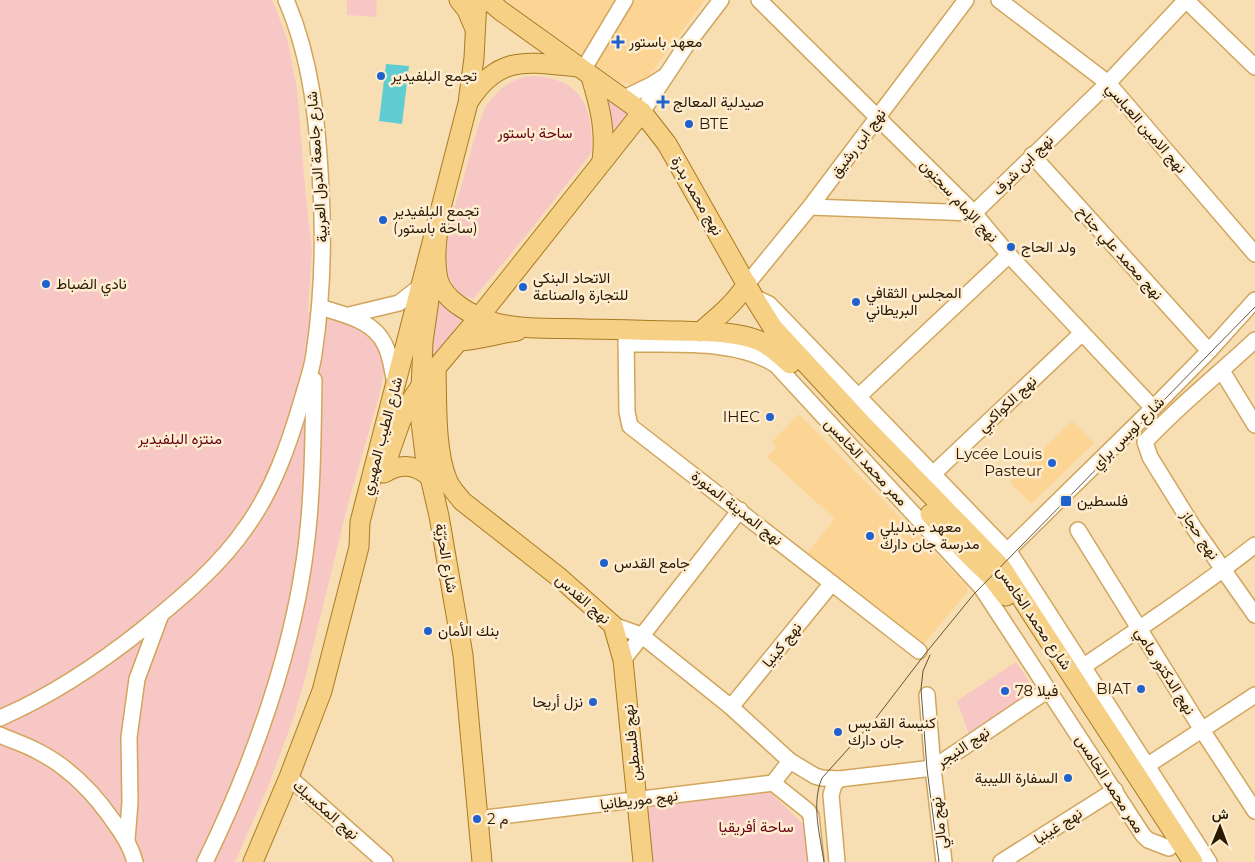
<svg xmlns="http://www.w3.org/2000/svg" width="1255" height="862" font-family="Montserrat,Vazirmatn,sans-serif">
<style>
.built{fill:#fcd595}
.green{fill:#f7c7c6}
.water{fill:#5fccd2}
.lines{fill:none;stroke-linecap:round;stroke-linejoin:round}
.minor-casing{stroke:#d1a65c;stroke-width:18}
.major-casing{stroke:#aa7b21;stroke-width:21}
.minor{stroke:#fff;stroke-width:15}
.major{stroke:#f5d085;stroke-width:19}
.tram{stroke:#675436;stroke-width:1}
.poi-dot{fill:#1f62ce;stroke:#feedd0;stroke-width:2}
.labels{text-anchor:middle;stroke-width:5;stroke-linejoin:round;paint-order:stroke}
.poi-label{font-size:15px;fill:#291900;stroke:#feedd0;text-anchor:start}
.street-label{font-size:15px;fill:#291900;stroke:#feedd0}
.park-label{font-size:15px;fill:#670016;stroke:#feedd0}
</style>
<rect width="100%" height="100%" fill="#f8deb3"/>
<g class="built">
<polygon points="507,0 705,0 647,79 635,84 621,83 511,5"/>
<polygon points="799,414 966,585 968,591 922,646 807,553 835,519 767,457 777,448 772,442"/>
<polygon points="1072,421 1094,443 1031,504 1010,482"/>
</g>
<g class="green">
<polygon points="0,0 272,0 277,11 287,39 297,89 306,200 312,248 308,312 351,316 380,344 385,368 378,400 349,500 305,679 292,722 268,787 235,862 0,862"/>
<polygon points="347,0 377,0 376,17 347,15"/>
<path d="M527 76C564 76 588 90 591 130 591 136 593 146 591 152 587 161 572 177 565 186 536 224 505 261 474 298 453 299 444 268 445 251 446 230 455 207 461 187 469 160 475 132 486 106 498 90 507 82 527 76Z"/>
<polygon points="600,93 633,117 608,149"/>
<polygon points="434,287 463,318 427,365"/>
<polygon points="1016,662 1034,689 969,734 957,701"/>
<polygon points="769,791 807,828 811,862 652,862 646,804"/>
</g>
<polygon class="water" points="386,64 409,66 402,124 379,121"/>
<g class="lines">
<g class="minor-casing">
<g id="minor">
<polyline points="759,0 974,213 1009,255 1153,408"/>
<polyline points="999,0 1108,83 1255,254"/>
<polyline points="1186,0 1255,67"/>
<polyline points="583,70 625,0"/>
<polyline points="622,99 651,85 662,78"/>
<polyline points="642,112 685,47 721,0"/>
<polyline points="1032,155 1209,351"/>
<polyline points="810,207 974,213 1108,83 1186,0"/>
<polyline points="747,284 810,207 966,0"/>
<polyline points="754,297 769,304 1012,556 1209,862"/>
<path d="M320 307C344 315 374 320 385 345 391 356 392 371 395 383"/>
<polyline points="349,315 399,303 421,286"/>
<polyline points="626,334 627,412 630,426 919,651"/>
<path d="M1255 340C1219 374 1179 405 1145 442L1150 457 1194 528 1255 615"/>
<path d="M626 344C673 345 737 339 776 365L981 587 1143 835 1148 840 1169 848"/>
<polyline points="1222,371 1255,425"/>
<polyline points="858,397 1009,255"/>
<polyline points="933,474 1081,334"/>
<polyline points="1078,530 1202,730 1255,811"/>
<polyline points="1001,557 1153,408 1209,351 1255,300"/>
<polyline points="613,625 641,635 731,707 790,761 815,776 822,778 839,779 933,768 1048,690"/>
<polyline points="623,660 740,510"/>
<path d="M1084 666C1142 627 1200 588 1255 545"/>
<polyline points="927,695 933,768 944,862"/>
<polyline points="731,707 832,583"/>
<path d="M0 718C51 696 99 664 143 629 180 599 220 566 247 526 274 488 289 444 302 400 306 385 312 370 314 354 322 300 324 245 321 190 318 126 312 60 286 0"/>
<path d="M0 735C13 741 27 745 39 752 70 768 94 793 114 822 123 834 131 846 135 862"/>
<polyline points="1148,765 1255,695"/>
<polyline points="289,777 385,862"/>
<polyline points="773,783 808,811 811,816 816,862"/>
<polyline points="477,819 773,783 790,761"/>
<polyline points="127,840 130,802 129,737 137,679 160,617"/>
<path d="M205 862C253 764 295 647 307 539 313 486 313 433 314 380"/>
<polyline points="837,862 831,795 834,785 839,779"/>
<polyline points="1001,862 1115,790"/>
</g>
</g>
<g class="major-casing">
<g id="major">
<polyline points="459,0 467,10 475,29"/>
<polyline points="488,0 501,11 642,112 667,144 753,296 773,328 861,423 1001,567 1193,862"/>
<path d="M591 77C600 107 606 130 602 161"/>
<path d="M469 101C499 54 528 62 577 67"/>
<path d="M440 211C438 233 433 257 438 279 444 302 475 317 496 323 525 330 557 328 587 329 618 329 650 331 681 331 707 332 736 331 760 341 771 346 780 355 790 364"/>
<polyline points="430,293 423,342 420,414 425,455 439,516 463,655 482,862"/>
<path d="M700 332C718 317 734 304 747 284"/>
<path d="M459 341C478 340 497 334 517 331"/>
<path d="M436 368C437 400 435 450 447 479 450 488 457 494 462 501L560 578 613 625 623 660 643 862"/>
<polyline points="388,457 400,423 408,405 420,387 479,317 642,112"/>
<path d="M384 473C401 463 415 464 430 477"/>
<polyline points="930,514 971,557 991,576 1006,596"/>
<polyline points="253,862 289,777 322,691 359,547 360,522 468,103 474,58 477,0"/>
</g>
</g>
<use href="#minor" class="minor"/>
<use href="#major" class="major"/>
<g class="tram">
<polyline points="930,655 923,671 921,689 927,769 939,862"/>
<path d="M824 862C820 835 811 804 822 778L876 718 925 654 974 594 1255 307"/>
</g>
</g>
<g class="poi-dot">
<path d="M615.5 34.5h5v5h5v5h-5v5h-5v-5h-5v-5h5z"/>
<circle cx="381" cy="76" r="5"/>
<path d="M660.5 94.5h5v5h5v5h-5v5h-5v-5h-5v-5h5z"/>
<circle cx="689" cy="124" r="5"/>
<circle cx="383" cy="220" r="5"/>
<circle cx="1011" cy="247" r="5"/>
<circle cx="46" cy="284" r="5"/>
<circle cx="523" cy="287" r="5"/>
<circle cx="856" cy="302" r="5"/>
<circle cx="770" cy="417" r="5"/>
<circle cx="1052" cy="463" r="5"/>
<rect x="1060" y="495" width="12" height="12" rx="2.5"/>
<circle cx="870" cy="536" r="5"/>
<circle cx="604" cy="563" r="5"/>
<circle cx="428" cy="631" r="5"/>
<circle cx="1141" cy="689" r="5"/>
<circle cx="1005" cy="691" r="5"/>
<circle cx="593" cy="702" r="5"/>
<circle cx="838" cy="732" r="5"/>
<circle cx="1068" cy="778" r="5"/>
<circle cx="477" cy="819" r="5"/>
</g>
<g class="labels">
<g class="poi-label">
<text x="629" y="47">معهد باستور</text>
<text x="391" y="81">تجمع البلفيدير</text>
<text x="673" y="107">صيدلية المعالج</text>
<text x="699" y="129">BTE</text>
<text x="393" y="216">تجمع البلفيدير<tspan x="393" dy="17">(ساحة باستور)</tspan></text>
<text x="1021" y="252">ولد الحاج</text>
<text x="533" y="283">الاتحاد البنكي<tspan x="533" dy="17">للتجارة والصناعة</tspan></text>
<text x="56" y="289">نادي الضباط</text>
<text x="866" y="298">المجلس الثقافي<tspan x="866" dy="17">البريطاني</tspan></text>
<text x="760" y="422" text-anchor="end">IHEC</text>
<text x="1042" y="459" text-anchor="end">Lycée Louis<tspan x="1042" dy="17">Pasteur</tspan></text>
<text x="1077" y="506">فلسطين</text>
<text x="880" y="532">معهد عبدليلي<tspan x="880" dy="17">مدرسة جان دارك</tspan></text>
<text x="614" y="568">جامع القدس</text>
<text x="438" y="636">بنك الأمان</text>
<text x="1131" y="694" text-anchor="end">BIAT</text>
<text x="1015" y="696">فيلا 78</text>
<text x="583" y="707" text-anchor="end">نزل أريحا</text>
<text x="848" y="728">كنيسة القديس<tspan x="848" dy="17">جان دارك</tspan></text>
<text x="1058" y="783" text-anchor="end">السفارة الليبية</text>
<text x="487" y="824">2 م</text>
</g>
<g class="street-label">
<text transform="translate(1146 128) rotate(49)" y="5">نهج الامين العباسي</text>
<text transform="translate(858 143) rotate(-53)" y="5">نهج ابن رشيق</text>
<text transform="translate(1023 165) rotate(-45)" y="5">نهج ابن شرف</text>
<text transform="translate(317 167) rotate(-94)" y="5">شارع جامعة الدول العربية</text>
<text transform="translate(697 196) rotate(60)" y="5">نهج محمد بدرة</text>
<text transform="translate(959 201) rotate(47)" y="5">نهج الإمام سحنون</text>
<text transform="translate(1120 253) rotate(48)" y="5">نهج محمد علي جناح</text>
<text transform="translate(1007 404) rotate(-43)" y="5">نهج الكواكبي</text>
<text transform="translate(1128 433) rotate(-45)" y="5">شارع لويس براي</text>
<text transform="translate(382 436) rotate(-75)" y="5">شارع الطيب المهيري</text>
<text transform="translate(866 462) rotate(47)" y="5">ممر محمد الخامس</text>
<text transform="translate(737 508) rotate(38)" y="5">نهج المدينة المنورة</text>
<text transform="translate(1200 535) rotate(56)" y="5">نهج حجاز</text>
<text transform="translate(446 558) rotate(80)" y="5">شارع الحرّيّة</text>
<text transform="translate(583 599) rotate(41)" y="5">نهج القدس</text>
<text transform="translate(1034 618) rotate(56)" y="5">شارع محمد الخامس</text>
<text transform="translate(782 645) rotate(-51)" y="5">نهج كينيا</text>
<text transform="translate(1165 671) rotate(58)" y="5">نهج الدكتور مامي</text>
<text transform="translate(632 743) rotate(-96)" y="5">نهج فلسطين</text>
<text transform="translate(963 747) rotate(-34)" y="5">نهج النيجر</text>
<text transform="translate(1110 784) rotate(57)" y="5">ممر محمد الخامس</text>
<text transform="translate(639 800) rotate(-7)" y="5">نهج موريطانيا</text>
<text transform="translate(326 810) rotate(41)" y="5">نهج المكسيك</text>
<text transform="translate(939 823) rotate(-97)" y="5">نهج مالي</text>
<text transform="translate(1058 826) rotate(-32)" y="5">نهج غينيا</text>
</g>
<g class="park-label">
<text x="535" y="138">ساحة باستور</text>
<text x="180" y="444">منتزه البلفيدير</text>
<text x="756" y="832">ساحة أفريقيا</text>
</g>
</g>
<g transform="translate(1220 827) rotate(1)" stroke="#feedd0" stroke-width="4" paint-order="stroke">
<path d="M0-4L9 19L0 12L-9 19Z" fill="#291900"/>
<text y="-8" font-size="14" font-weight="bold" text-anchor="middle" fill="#291900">ش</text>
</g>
</svg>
